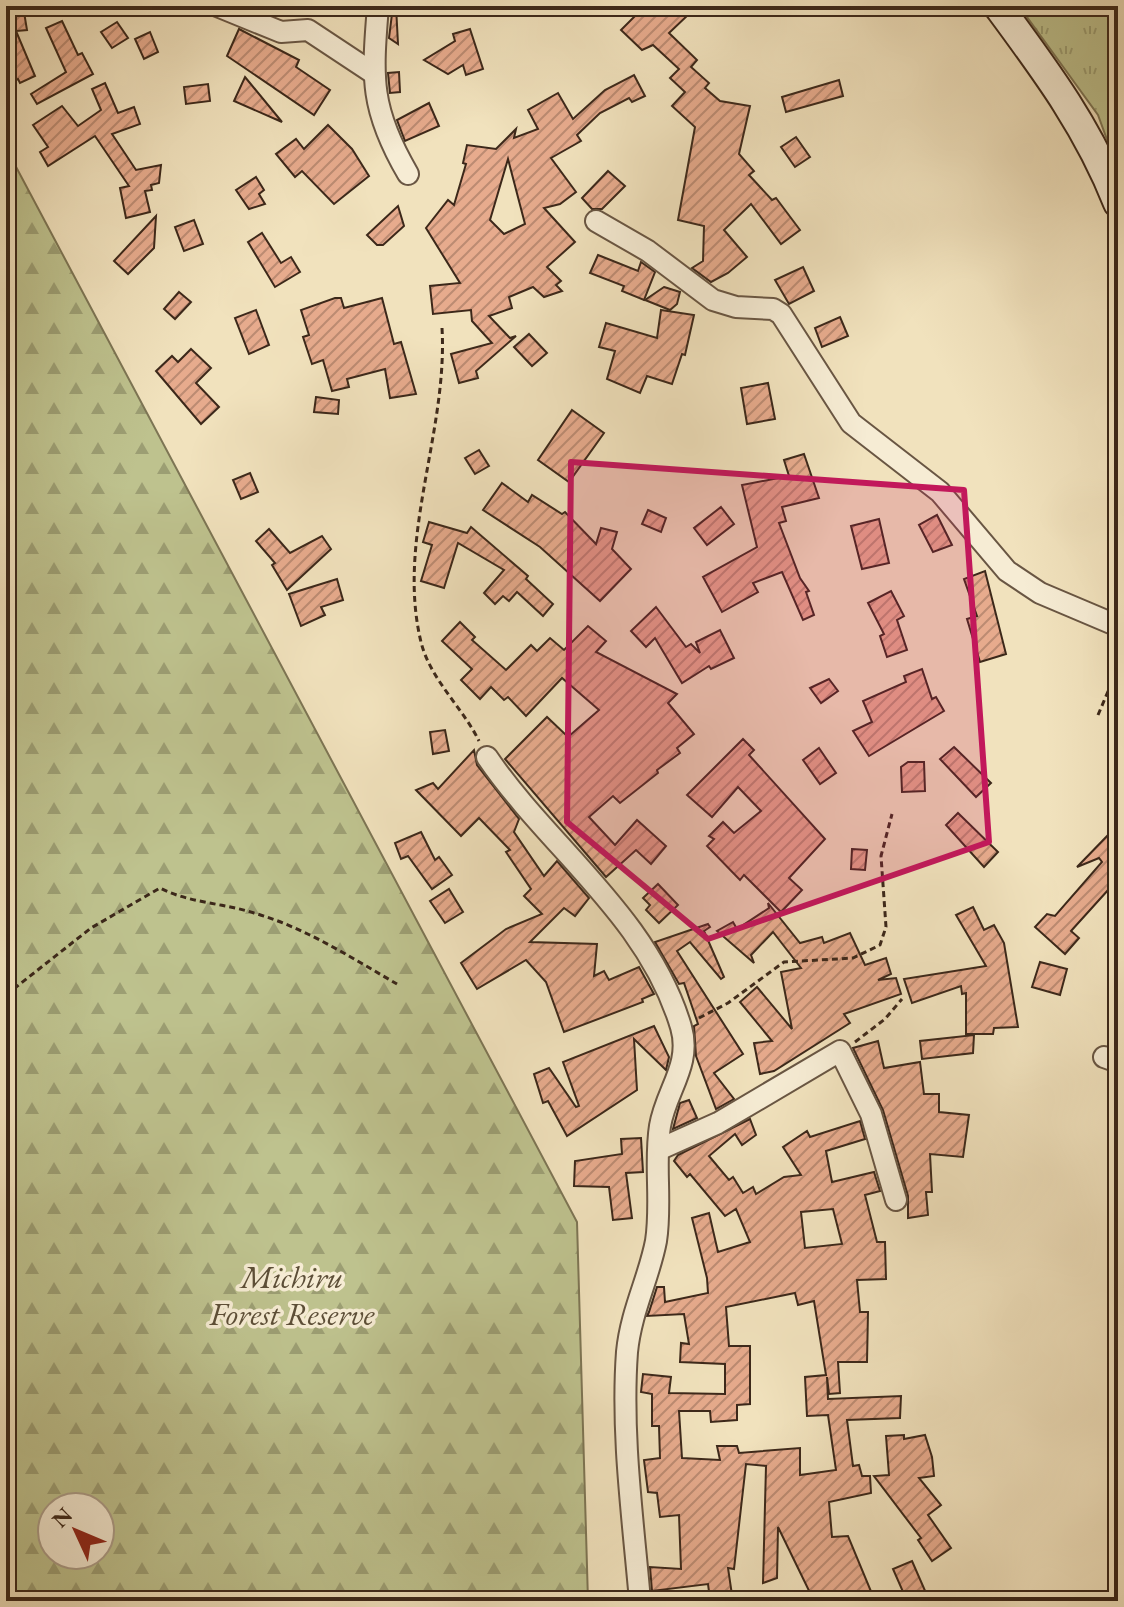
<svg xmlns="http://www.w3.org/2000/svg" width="1124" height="1607" font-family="'EB Garamond',serif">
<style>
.grass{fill:url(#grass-tufts);stroke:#7d7554;stroke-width:2}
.forest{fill:url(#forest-firs);stroke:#7d7554;stroke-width:2;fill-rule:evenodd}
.building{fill:url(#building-hatch);stroke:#3c281a;stroke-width:2;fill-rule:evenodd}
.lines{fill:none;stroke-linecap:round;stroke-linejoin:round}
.street-casing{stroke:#695643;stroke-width:24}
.secondary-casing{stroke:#3c281a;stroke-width:32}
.path{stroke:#3c281a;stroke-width:3;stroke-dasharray:6 4;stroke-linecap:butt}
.street{stroke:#f6ecd4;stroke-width:20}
.secondary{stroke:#f6ecd4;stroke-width:28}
.marked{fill:#c2185b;fill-opacity:0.2;stroke:#c2185b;stroke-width:6;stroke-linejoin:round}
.labels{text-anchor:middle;stroke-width:7;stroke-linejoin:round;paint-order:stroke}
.park-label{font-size:32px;font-style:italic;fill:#5c4e37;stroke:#f6ecd4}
</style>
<defs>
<pattern id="grass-tufts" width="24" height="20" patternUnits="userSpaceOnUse" patternTransform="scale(2)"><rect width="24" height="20" fill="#bec28e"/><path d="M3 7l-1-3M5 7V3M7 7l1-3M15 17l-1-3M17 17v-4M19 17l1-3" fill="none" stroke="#9c9e73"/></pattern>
<pattern id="forest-firs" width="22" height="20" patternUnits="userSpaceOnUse" patternTransform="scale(2)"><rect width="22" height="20" fill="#bec28e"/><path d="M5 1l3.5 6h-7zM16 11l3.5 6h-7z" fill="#9c9e73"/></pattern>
<pattern id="building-hatch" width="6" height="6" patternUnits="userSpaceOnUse" patternTransform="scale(2)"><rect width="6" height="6" fill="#e7ab8d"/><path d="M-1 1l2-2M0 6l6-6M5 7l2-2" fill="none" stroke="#bc8b72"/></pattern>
</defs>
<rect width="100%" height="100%" fill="#f1e2bd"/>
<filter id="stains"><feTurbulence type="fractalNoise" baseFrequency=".0025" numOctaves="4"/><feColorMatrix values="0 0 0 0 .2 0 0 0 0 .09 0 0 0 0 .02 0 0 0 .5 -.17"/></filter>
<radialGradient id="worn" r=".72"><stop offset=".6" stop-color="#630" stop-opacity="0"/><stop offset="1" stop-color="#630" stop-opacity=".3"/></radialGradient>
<polygon class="grass" points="1019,6 1118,6 1118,170 1098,115"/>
<path class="forest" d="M6 148 577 1222 588 1601H6ZM52 1507H100V1555H52Z"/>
<g class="building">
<polygon points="23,6 27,30 16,31 35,76 20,83 18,79 6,84 6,8"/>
<polygon points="393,6 396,6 398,44 389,38"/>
<polygon points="645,6 681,6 689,14 669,33 697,60 691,67 709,83 705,88 720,101 750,106 739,154 754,171 749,175 772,200 776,198 800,230 781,244 751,204 724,230 747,257 728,273 711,282 692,268 703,261 704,226 678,220 695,127 672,106 685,92 670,78 679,69 653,45 642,50 621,30"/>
<polygon points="62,21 78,55 82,53 93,74 37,104 31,94 66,72 46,28"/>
<polygon points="117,22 128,38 112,48 101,32"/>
<polygon points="239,29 299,60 296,67 330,90 314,115 227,56"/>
<polygon points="470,29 483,69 466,75 463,65 448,74 424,60 455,41 453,34"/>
<polygon points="150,32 158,52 144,59 135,39"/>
<polygon points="399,72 400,92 390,93 388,73"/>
<path d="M634 75 645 96 632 102 629 98 600 113 577 135 581 141 551 158 576 192 560 204 544 208 575 242 547 267 561 281 556 285 562 291 544 297 533 287 509 297 512 308 489 316 510 338 516 336 476 371 478 378 459 383 451 354 492 343 472 321 471 310 433 314 430 286 460 283 426 228 448 200 454 205 466 164 463 163 467 145 496 149 516 129 514 138 538 129 528 110 558 93 573 119 605 90ZM508 159 525 224 504 234 490 220Z"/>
<polygon points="245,77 282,122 234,101"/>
<polygon points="839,80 843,96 786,112 782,97"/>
<polygon points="105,83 118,113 134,107 140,124 112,134 136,170 161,165 159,183 151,185 152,190 145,191 150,212 126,218 120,188 129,186 95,136 48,166 40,152 48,147 33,125 62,106 78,126 101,110 92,89"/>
<polygon points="208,84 210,101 186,104 184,87"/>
<polygon points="429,103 439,126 405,141 397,120"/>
<polygon points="328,125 352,149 369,176 334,204 302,171 295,177 276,154 296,139 304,149"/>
<polygon points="796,137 810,157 795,167 781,147"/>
<polygon points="608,171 625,186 602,209 592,209 582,198"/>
<polygon points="256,177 264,190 259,194 265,204 249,209 236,190"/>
<polygon points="398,206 404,226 383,245 377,245 367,235"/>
<polygon points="156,216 154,248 128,274 114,261"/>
<polygon points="194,220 203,244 184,251 175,227"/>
<polygon points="262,233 281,263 291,257 300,272 275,287 248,242"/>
<polygon points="598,255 638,271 641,262 655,272 644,300 622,291 624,286 590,273"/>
<polygon points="803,267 814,291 789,304 775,280"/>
<polygon points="664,287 680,292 677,304 670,310 645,300"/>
<polygon points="179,292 191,302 175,319 164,309"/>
<polygon points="335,298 341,298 344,308 382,298 394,344 401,342 416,394 390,398 385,369 347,379 349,387 332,391 323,360 312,364 303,337 309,335 301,310"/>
<polygon points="256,310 269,345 249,354 235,318"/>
<polygon points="661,310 694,315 685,355 682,354 672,384 647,376 640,393 607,379 615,351 599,347 606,323 657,338"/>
<polygon points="840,317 848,336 822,347 815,328"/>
<polygon points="529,334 547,353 532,366 514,347"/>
<polygon points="191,349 211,368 196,383 219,407 201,424 156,371 172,356 178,362"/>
<polygon points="768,383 775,419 747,424 741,388"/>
<polygon points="316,397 339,400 338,414 314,412"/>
<polygon points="572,410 604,433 569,482 538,460"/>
<polygon points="479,450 489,466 475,474 465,458"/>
<polygon points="804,454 819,498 782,507 786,521 779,523 800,578 809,591 806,592 814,615 803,620 782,572 753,583 758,592 722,612 703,577 757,547 742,485 789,476 784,460"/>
<polygon points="250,473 258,492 241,499 233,480"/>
<polygon points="502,483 528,502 532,495 562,514 565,512 596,544 601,528 617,532 612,549 631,569 600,601 540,547 483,510"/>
<polygon points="721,507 734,524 707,545 694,528"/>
<polygon points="648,510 666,518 661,532 642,524"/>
<polygon points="937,515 952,545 933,552 919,525"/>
<polygon points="879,519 889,563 862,569 851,526"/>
<polygon points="429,522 467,533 471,527 528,576 526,579 553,604 543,616 517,592 509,601 503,596 495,604 484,593 504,570 458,543 444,588 421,581 432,545 423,542"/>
<polygon points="269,529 290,553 322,536 331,549 287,590 272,565 275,563 256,541"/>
<polygon points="985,571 1006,654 980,662 967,619 977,616 964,579"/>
<polygon points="337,579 343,600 321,607 325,615 301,626 289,594"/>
<polygon points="891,591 904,616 897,620 907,650 887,657 880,636 884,634 868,603"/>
<polygon points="656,607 686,647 691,644 700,653 696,642 720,630 734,658 711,669 709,666 682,683 655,638 646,647 631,631"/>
<polygon points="460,622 475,637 472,640 506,670 531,645 537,651 550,638 564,650 588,626 606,641 596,652 677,694 668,703 694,734 677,748 680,753 657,770 658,773 620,803 613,796 589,817 615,845 637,820 666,846 651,864 636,850 606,877 505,759 547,717 568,737 599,710 562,678 526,716 508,697 504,700 491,687 480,699 461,680 472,669 442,641"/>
<polygon points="922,669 932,699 936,697 944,711 869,756 853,731 872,722 863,701 906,682 904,676"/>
<polygon points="829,679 838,691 821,703 810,688"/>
<polygon points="445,730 449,751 433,754 430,732"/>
<polygon points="743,739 754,750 749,755 825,839 789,878 802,890 781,912 744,875 740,880 707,846 714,839 709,836 723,822 734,833 761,811 738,787 712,817 687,795"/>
<polygon points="954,747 991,783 976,797 940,759"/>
<polygon points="819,748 836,773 820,784 803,760"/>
<polygon points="474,750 477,765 519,819 514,832 544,876 557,861 589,898 575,916 564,908 530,942 597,944 594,976 604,971 609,980 639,967 654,994 642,999 643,1002 564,1032 546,982 526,960 477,989 461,963 506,929 542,914 524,896 531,889 506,852 510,850 479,818 461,836 416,790 433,783 438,789"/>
<polygon points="908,762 924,762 925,791 902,792 901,767"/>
<polygon points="958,813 998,852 984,867 946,825"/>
<polygon points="421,832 435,860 439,857 452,875 432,889 408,856 401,859 395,843"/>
<polygon points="1108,835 1114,842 1118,838 1118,879 1071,931 1079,938 1065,954 1035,927 1047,914 1055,916 1102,862 1099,858 1077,867"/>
<polygon points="852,849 867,850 865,870 851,869"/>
<polygon points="658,884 678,905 659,923 646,910 650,905 643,898"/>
<polygon points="449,889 463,912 445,923 430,901"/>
<polygon points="768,903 800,943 822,937 824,943 850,933 865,965 886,958 891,974 878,980 896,978 901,994 844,1014 850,1023 774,1071 760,1074 754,1043 772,1041 740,1002 757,987 792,1029 781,972 801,968 773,932 751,955 754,963 717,931 733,922 737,929 769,908"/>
<polygon points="973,907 984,930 994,925 1004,943 1018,1027 994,1028 993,1034 966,1034 966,993 962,994 961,986 912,1003 904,979 986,966 956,915"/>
<polygon points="708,924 710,927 704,931 724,977 721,979 690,942 677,951 743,1054 714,1073 734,1099 716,1109 696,1056 694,1026 698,1024 684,983 679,984 655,942"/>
<polygon points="1040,962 1067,969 1060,995 1032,987"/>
<polygon points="654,1026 669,1057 666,1070 634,1039 637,1090 567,1136 548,1101 543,1103 534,1074 549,1068 576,1107 579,1106 563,1062"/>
<polygon points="974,1035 973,1053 922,1059 920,1041"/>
<polygon points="878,1041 884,1068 920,1062 924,1094 939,1094 939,1112 969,1115 963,1157 930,1154 932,1192 926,1192 928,1215 908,1218 908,1196 883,1110 853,1048"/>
<polygon points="689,1100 697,1118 673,1129 680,1103"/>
<path d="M750 1119 756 1135 742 1145 735 1134 709 1156 729 1180 733 1177 743 1193 753 1187 756 1194 784 1177 801 1175 783 1147 807 1131 810 1137 860 1121 865 1139 826 1151 832 1182 874 1172 880 1191 865 1195 877 1242H885L886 1279 857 1280 860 1312H868L867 1362H838L840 1393 829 1394 827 1377 828 1399 901 1396 900 1418 847 1420 853 1466 859 1465 862 1476H870L871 1493 829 1502 832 1537 848 1536 875 1601H814L778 1527 777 1578 763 1583 766 1466 746 1464 734 1569 728 1568 732 1595 710 1599 708 1584 652 1591 650 1567 681 1569 679 1515 660 1517 657 1493 648 1492 644 1460 660 1458 659 1426H652V1394L641 1392 643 1374 671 1377 669 1393 725 1394V1364L680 1362 681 1343 689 1344 684 1314 647 1316 649 1312 657 1287H664L665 1302 708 1293 707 1278 692 1218 709 1213 718 1252 750 1242 736 1209 725 1216 690 1174 687 1177 674 1161 678 1155ZM833 1209 842 1244 805 1248 801 1212ZM795 1293 798 1305 814 1301 826 1375 805 1377 807 1416 828 1415 836 1470 800 1475V1448L739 1453 737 1446H717L720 1460 682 1458 679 1411H710L711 1422 737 1420V1405L750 1404V1346H729L726 1307Z"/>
<polygon points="641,1138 643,1172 626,1173 632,1218 613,1220 609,1187 574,1186 575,1161 622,1154 621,1139"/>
<polygon points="904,1435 904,1439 925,1435 932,1457 934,1476 919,1478 941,1505 928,1515 951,1548 932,1561 918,1540 921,1538 874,1476 889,1475 886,1436"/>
<polygon points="912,1561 926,1593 907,1601 893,1569"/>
</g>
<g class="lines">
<g class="street-casing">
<g id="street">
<polyline points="217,6 281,32 308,30 373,73"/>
<path d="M378 6C372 79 370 109 408 174"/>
<polyline points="596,221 648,251 713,300 736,307 773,309 781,314 851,423 940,492 1007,571 1040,593 1118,626"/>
<path d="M487 757C549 848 648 916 681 1027 692 1065 666 1090 660 1126 654 1163 662 1203 656 1241 649 1278 631 1311 627 1352 621 1434 633 1519 640 1601"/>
<polyline points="1104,1057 1118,1062"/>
<polyline points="660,1149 718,1123 840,1051 871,1114 896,1200"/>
</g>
</g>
<g class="secondary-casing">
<path id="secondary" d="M998 6C1046 71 1088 127 1118 203"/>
</g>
<g class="path">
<path d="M442 328C448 432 396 539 421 642 430 679 463 708 479 741"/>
<polyline points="1098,715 1118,668"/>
<path d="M6 995 91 928 160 888C189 903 223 903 254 913 306 928 350 957 397 984"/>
<polyline points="699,1018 728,1003 784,962 853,958 880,945 886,927 881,856 892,814"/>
<polyline points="855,1042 885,1019 902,999"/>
</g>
<use href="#street" class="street"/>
<use href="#secondary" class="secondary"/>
</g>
<path class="marked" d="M571 462 964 490 989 842 708 939 567 822Z"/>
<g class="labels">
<g class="park-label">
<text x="292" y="1288">Michiru<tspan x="292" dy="37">Forest Reserve</tspan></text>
</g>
</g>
<rect width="1124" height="1607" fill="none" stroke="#f1e2bd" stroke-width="32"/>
<rect x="8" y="8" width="1108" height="1591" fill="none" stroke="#3c281a" stroke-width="4"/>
<rect x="16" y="16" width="1092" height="1575" fill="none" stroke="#3c281a" stroke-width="2"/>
<g transform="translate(76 1531) rotate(314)"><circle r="38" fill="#f6ecd4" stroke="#ac9e8a" stroke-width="2"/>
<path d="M0-6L14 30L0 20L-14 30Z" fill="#8f2418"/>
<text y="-12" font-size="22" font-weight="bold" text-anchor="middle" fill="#3c281a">N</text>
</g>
<rect width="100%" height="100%" filter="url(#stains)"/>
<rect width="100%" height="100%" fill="url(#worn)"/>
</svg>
